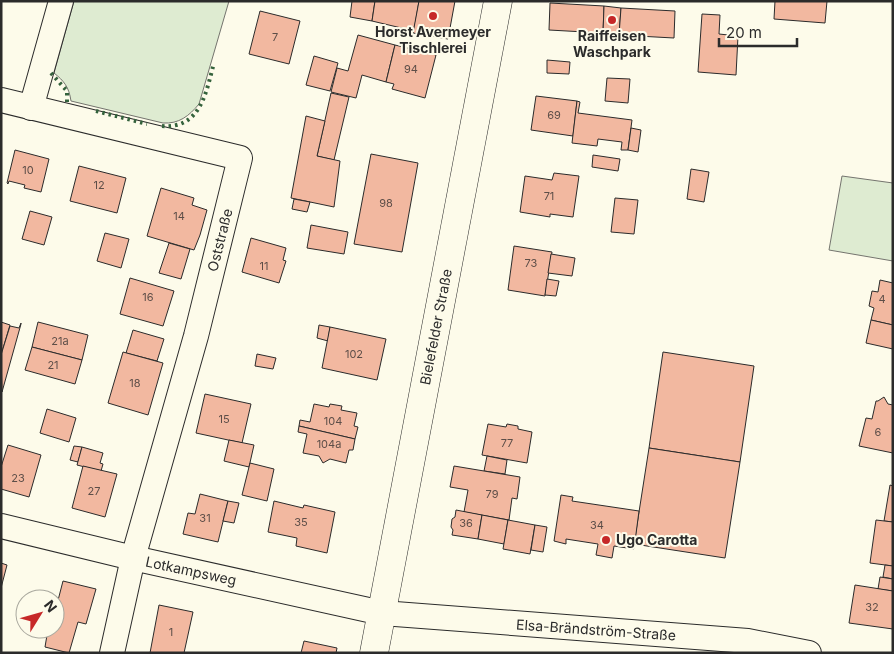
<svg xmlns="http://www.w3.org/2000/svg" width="894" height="654" font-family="Inter,sans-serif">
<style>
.green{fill:#deebd1;stroke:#74746e}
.building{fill:#f2b8a0;stroke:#2b2b2b}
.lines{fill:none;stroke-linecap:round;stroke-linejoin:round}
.street-casing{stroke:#2b2b2b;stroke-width:26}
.secondary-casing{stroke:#2b2b2b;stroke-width:29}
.street{stroke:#fdfbea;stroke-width:24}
.secondary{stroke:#fdfbea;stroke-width:28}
.hedge{stroke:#34623c;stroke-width:4;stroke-dasharray:2.5 4;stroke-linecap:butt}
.poi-dot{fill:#c62828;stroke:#fdfbea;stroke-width:2}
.labels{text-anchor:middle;stroke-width:4;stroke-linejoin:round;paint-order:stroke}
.number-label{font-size:11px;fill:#5d4e48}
.poi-label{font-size:14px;font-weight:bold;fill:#2b2b2b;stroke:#fdfbea}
.street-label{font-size:14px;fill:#2b2b2b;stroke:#fdfbea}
</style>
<rect width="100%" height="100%" fill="#fdfbea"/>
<g class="green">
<path d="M74 1H229L199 104C189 116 179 124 163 123L71 101C69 87 64 81 54 73Z"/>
<polygon points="842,176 893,183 893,261 829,250"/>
</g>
<g class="building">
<polygon points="352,1 375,1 372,21 350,17"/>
<polygon points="375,1 419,1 414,31 372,21"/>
<polygon points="419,1 455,1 448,39 413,33"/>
<polygon points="775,1 827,1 825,23 774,19"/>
<polygon points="550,3 604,6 603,33 549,30"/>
<polygon points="604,6 621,8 619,35 603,33"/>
<polygon points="621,8 675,11 674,38 619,35"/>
<polygon points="260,11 300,21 289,64 249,54"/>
<polygon points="702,14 720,15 719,34 738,36 736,75 698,72"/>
<polygon points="358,35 395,45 386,82 362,75 356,98 331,92 337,68 348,71"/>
<polygon points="395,45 436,55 425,98 392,89 394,84 386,82"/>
<polygon points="314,56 338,63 330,91 306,85"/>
<polygon points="547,60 570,62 569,74 547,73"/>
<polygon points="607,78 630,79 628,103 605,101"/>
<polygon points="331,93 349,97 334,160 317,156"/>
<polygon points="536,96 577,101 573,136 531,130"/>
<polygon points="577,101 580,102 578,113 632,120 628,150 621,150 622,142 598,139 597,146 572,143"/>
<polygon points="306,116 325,121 317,156 340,161 334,207 291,198"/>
<polygon points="631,128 641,130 638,152 628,150"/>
<polygon points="15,150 49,159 41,192 24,188 25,185 9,181 8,184 7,183"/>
<polygon points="371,154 418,163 402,252 354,244"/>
<polygon points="593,155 620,159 618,171 592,167"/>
<polygon points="79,166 126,178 117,213 70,201"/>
<polygon points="691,169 709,172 704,202 687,199"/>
<polygon points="554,173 579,176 573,217 550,214 550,217 520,212 525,176 552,180"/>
<polygon points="161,188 194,198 192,205 207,210 200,235 194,250 147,236"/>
<polygon points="615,198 638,200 634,234 611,232"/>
<polygon points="294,199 310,202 307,212 292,209"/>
<polygon points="30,211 52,217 44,245 22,239"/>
<polygon points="311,225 348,232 344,254 307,248"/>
<polygon points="105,233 129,239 121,268 97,261"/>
<polygon points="251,238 286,248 283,260 286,261 279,283 242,272"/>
<polygon points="169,243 190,249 181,279 159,273"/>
<polygon points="514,246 552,252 545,296 508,290"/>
<polygon points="551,254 575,258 572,276 548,273"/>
<polygon points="130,278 174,291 163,326 120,314"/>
<polygon points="547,279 559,281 556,296 545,295"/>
<polygon points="880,280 893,283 893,325 871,320 874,308 869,306 872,291 878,292"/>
<polygon points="871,320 893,325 893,349 866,343"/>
<polygon points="1,322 10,325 1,355"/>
<polygon points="38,322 88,335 82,360 32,347"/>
<polygon points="21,323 21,324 2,392 1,355 10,326 19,328"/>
<polygon points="319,325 330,327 328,341 317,338"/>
<polygon points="330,327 386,339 377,380 322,368"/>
<polygon points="133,330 164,339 157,361 126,353"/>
<polygon points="32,347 82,360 75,384 25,370"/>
<polygon points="123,352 163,363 148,415 108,403"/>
<polygon points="663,352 754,366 740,462 649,448"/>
<polygon points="257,354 276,358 273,369 255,366"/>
<polygon points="205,394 251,404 242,443 196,433"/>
<polygon points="884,397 888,404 893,405 893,453 859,446 866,418 872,419 876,401 878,401"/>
<polygon points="314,404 329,407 330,404 342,406 341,410 357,413 354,426 358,427 355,439 299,426 300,420 310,422"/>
<polygon points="47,409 76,418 69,442 40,433"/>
<polygon points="488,424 506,427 507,424 518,426 518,429 532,432 527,463 482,455"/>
<polygon points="299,426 355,439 353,450 349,450 346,463 330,459 323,463 319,456 303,453 307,434 298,432"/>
<polygon points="229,440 254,445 249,467 224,461"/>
<polygon points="8,445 41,455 29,497 1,489 1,467"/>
<polygon points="74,446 82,447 78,462 70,460"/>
<polygon points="82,447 103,453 100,463 103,464 101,471 77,465"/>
<polygon points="649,448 740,462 725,558 634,544"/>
<polygon points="487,456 507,460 505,474 484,471"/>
<polygon points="250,463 274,469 267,501 242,495"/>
<polygon points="83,466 117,474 105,517 72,508"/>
<polygon points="454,466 520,477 517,499 512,498 509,520 464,512 468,490 450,487"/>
<polygon points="890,485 893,486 893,522 884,521"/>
<polygon points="200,494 228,501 218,542 183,534 188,513 195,514"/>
<polygon points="561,495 573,497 572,501 639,511 634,549 614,546 612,558 596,555 598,544 566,539 566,544 554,541"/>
<polygon points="228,501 239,503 234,523 223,521"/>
<polygon points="274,501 303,508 304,505 335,512 327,553 296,546 297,538 268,532"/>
<polygon points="456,510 482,515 478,539 452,535 453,530 451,527 452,519 455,517"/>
<polygon points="482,515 508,520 504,544 478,539"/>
<polygon points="508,520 535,525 530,554 503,549"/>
<polygon points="876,520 893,522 893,566 870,563"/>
<polygon points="535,525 547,527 543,552 531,550"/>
<polygon points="1,563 7,565 1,588"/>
<polygon points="885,565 893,566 893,579 883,577"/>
<polygon points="880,577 893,579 893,591 878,589"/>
<polygon points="63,581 96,589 86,624 78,622 69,653 45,647 48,629 55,629 55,612"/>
<polygon points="855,585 893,591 893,629 849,623"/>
<polygon points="159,605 193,612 184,653 150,653"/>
<polygon points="304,641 337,648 336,653 301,653"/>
</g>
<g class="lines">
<g class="street-casing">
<g id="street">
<polyline points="1,100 240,158 196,336 133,558 112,653"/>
<polyline points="31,108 61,1"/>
<polyline points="1,526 133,558 382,613 748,641 809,653"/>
</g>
</g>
<g class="secondary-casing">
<polyline id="secondary" points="374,653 498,1"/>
</g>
<use href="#street" class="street"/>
<use href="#secondary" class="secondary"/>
<g class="hedge">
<polyline points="51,73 67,91 67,104"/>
<polyline points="96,111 147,124"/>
<path d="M162 126C201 129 206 92 214 63"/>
</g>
</g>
<g class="poi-dot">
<circle cx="433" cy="16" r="5"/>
<circle cx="612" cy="20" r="5"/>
<circle cx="606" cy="540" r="5"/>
</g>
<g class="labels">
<g class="number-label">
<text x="275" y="41">7</text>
<text x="411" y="73">94</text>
<text x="554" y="119">69</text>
<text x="28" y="174">10</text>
<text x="99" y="189">12</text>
<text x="549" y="200">71</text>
<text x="386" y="207">98</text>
<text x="179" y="220">14</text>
<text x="531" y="267">73</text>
<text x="264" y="270">11</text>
<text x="148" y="301">16</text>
<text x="882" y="303">4</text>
<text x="60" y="345">21a</text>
<text x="354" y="358">102</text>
<text x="53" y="369">21</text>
<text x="135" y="387">18</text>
<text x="224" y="423">15</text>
<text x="333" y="425">104</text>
<text x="878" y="436">6</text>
<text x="507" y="447">77</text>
<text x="329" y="448">104a</text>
<text x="18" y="482">23</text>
<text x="94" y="495">27</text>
<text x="492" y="498">79</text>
<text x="205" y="522">31</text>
<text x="301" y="526">35</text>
<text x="466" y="527">36</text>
<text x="597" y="529">34</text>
<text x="872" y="611">32</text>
<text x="171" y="636">1</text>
</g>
<g class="poi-label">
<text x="433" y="37">Horst Avermeyer<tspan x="433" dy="16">Tischlerei</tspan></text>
<text x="612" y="41">Raiffeisen<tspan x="612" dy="16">Waschpark</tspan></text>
<text x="616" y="545" text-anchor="start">Ugo Carotta</text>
</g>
<g class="street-label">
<text transform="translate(220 240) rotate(-76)" y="5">Oststraße</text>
<text transform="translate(436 327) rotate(-79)" y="5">Bielefelder Straße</text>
<text transform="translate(191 571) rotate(12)" y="5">Lotkampsweg</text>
<text transform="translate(596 630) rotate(4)" y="5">Elsa-Brändström-Straße</text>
</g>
</g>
<rect width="894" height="654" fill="none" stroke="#2b2b2b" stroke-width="5"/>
<g transform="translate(40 614) rotate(53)"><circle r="24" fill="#fdfbea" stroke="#a9a89e"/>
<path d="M0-4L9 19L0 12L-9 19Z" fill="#c62828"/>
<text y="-8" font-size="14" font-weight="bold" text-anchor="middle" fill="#2b2b2b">N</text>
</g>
<path d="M719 38v8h78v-8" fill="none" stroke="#2b2b2b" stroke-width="2.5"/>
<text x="726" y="38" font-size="15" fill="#2b2b2b" stroke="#fdfbea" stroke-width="4" paint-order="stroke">20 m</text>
</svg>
